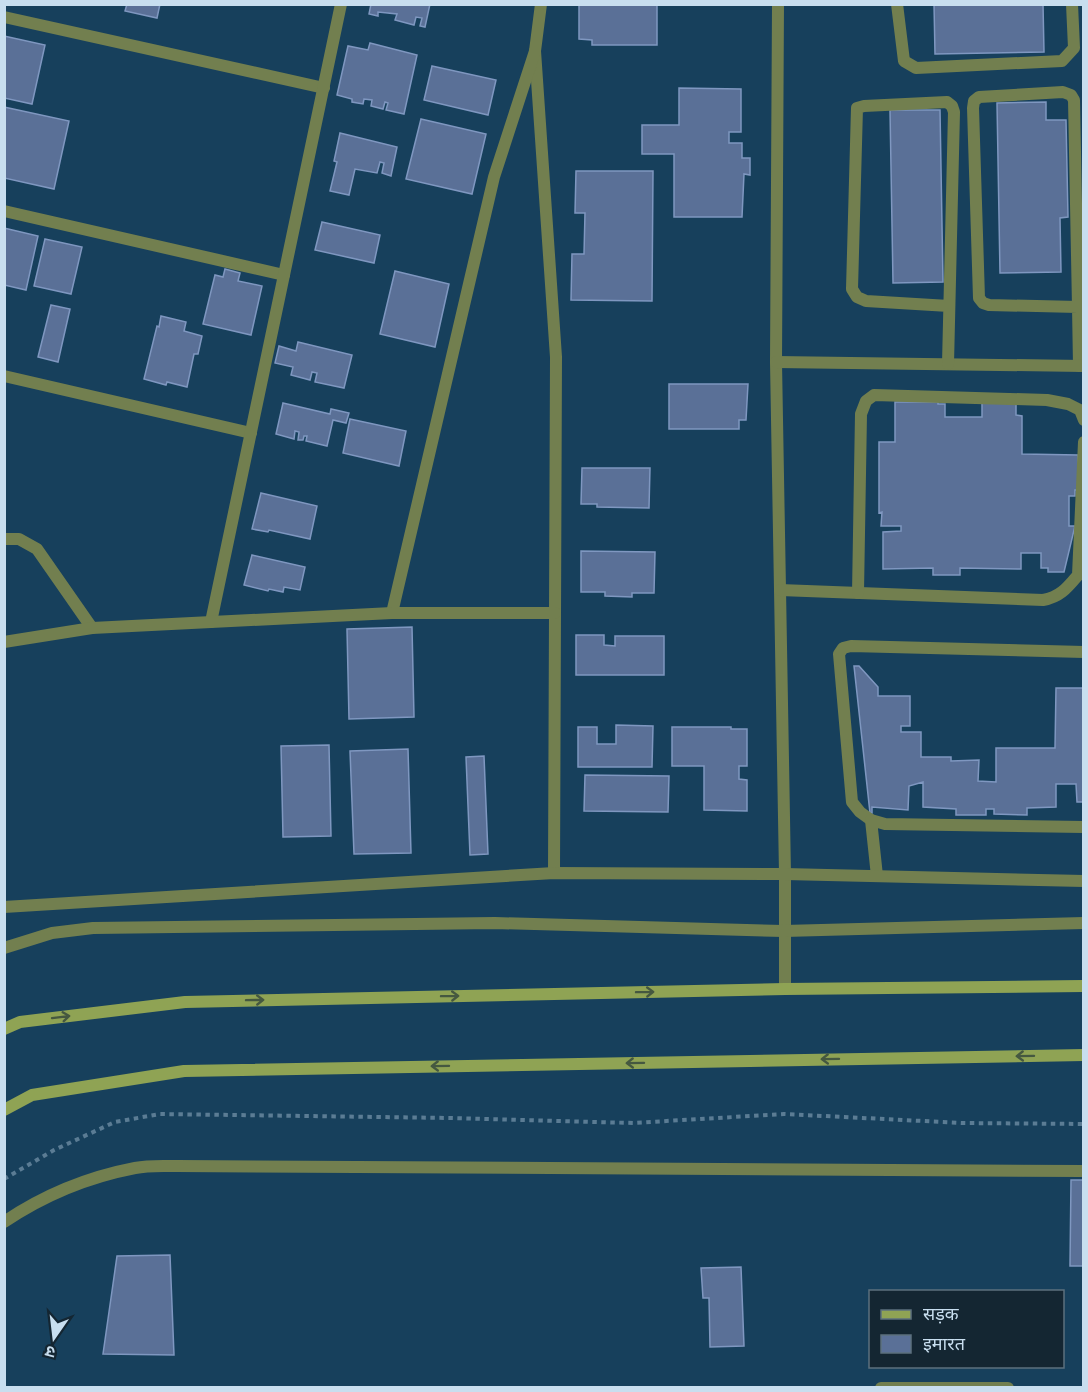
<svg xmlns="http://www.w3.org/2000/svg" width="1088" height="1392" font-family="Manrope,'Noto Sans Devanagari',sans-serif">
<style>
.building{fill:#5a7097;stroke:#7f97c0;stroke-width:1.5}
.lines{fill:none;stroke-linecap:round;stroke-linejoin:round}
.path{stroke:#5b7c94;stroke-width:4;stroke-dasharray:4.5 4.5;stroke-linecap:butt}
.minor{stroke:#727f4f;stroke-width:12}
.tertiary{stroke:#727f4f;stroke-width:12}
.secondary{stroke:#8fa354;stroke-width:12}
.oneway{stroke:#455840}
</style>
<rect width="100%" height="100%" fill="#17405c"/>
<g class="building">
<polygon points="127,4 160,4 157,18 125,11"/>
<polygon points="371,4 430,4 425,27 420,26 422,18 416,17 414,25 395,20 397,14 378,12 378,16 369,14"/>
<polygon points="579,4 657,4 657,45 592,45 592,40 579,39"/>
<polygon points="934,4 1043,4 1044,52 935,54"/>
<polygon points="4,36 45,45 32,104 4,98"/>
<polygon points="370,43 417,55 404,114 386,110 388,103 385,102 383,109 371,106 372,100 364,99 363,104 352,102 352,99 337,95 348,46 368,50"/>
<polygon points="432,66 496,80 488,115 424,100"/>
<polygon points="679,88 741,89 741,132 729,132 729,143 742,143 742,158 750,158 750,175 744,174 742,217 674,217 674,154 642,154 642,125 679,125"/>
<polygon points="1046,102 1046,120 1066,120 1068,217 1060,218 1061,272 1000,273 997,103"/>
<polygon points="4,107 69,121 54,189 4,178"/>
<polygon points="890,110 940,110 943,282 893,283"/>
<polygon points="421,119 486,134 472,194 406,179"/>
<polygon points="340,133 397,147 391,176 382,173 384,163 380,162 377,173 355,169 349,195 330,191 337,162 334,161"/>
<polygon points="576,171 653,171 652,301 571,300 572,254 584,254 585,213 575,213"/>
<polygon points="322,222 380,235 374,263 315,250"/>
<polygon points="4,228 38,236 26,290 4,285"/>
<polygon points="45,239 82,247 71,294 34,286"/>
<polygon points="225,269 240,273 238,281 262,286 251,335 203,324 215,275 223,277"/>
<polygon points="395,271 449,284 435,347 380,334"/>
<polygon points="51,305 70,309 58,362 38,357"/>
<polygon points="161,316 186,322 184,331 202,336 198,354 194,354 187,387 167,382 166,385 144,379 157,326 159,327"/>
<polygon points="298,342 352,355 344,388 315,382 317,373 312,372 310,380 291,375 293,367 275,363 279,346 296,351"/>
<polygon points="669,384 748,384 746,420 739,420 739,429 669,429"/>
<polygon points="982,400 1016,400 1016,415 1022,416 1022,454 1078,455 1079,490 1075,490 1075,496 1069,496 1069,526 1075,526 1064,572 1048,572 1048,568 1041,568 1041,553 1021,553 1021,569 960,568 960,575 933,575 933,568 883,569 883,532 901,531 901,526 881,526 882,512 879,513 879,442 895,442 895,402 938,402 938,404 945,404 945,417 982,417"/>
<polygon points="283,403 330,414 331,409 349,413 346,423 333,420 327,446 306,441 307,436 304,436 303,440 298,440 299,432 295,431 294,439 276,434"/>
<polygon points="350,419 406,431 399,466 343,453"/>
<polygon points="582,468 650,468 649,508 597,507 597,504 581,504"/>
<polygon points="261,493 317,506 310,539 269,530 268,532 252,529"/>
<polygon points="581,551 655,552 654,593 632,593 632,597 605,596 605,592 581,592"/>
<polygon points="252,555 305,567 300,590 284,587 283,592 269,589 268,591 244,585"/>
<polygon points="412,627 414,717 349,719 347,629"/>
<polygon points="576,635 604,635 604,645 615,646 615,636 664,636 664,675 576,675"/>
<polygon points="854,666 859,666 878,687 878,696 910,696 910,726 901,726 901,732 921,732 921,757 951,757 951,761 979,760 978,781 996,782 996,748 1055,748 1056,688 1084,688 1084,802 1077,802 1076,784 1056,784 1056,807 1027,808 1027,815 994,814 994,809 986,809 986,815 956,815 956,809 923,807 923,782 909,786 908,810 872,807 872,813 870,813"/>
<polygon points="616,725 653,726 652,767 578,767 578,727 597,727 597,744 616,744"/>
<polygon points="672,727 731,727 731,729 747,729 747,766 739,766 739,779 747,780 747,811 704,810 704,766 672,766"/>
<polygon points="329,745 331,836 283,837 281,746"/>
<polygon points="408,749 411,853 354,854 350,751"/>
<polygon points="484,756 488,854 470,855 466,757"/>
<polygon points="585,775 669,776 668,812 584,811"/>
<polygon points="1071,1180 1084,1180 1084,1266 1070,1266"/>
<polygon points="170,1255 174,1355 103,1354 117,1256"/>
<polygon points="741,1267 744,1346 710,1347 709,1298 703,1298 701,1268"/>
</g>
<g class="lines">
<polyline class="path" points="4,1179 54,1150 115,1122 160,1114 450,1118 633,1123 784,1114 963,1123 1084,1124"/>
<g class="minor">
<polyline points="778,4 776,362 785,874 785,989"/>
<polyline points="897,4 904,61 916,68 1062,61 1074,48 1072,4"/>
<polyline points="4,17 324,88"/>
<polyline points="535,51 556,357 554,873"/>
<polyline points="4,211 284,275"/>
<polyline points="1078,307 1074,100 1071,95 1063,92 979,97 974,101 973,108 979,298 983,303 989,305 1078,307 1079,366"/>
<polyline points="776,362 1084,366"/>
<polyline points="948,364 954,112 952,106 947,102 864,106 857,108 852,289 857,297 866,301 949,306"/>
<polyline points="4,376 251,433"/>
<polyline points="4,539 19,539 37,549 92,628"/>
<path d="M780 590 1043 600C1060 597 1067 588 1078 575L1084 442"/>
<polyline points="858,593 861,414 866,401 874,395 1047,400 1068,404 1080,410 1084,420"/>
<polyline points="392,613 494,177 535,51 541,4"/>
<polyline points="211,622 341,4"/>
<polyline points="4,642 92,628 392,613 555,613"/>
<polyline points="871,820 860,812 852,802 839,654 843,648 851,646 1084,652"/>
<polyline points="877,876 871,820 885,824 1084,827"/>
<polyline points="4,907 554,873 785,874 1084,881"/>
<path d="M4 1222C44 1195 88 1177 135 1168 149 1165 163 1166 177 1166L1084 1171"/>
<polyline points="881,1388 1008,1388"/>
</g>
<polyline class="tertiary" points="4,948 52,933 93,928 495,923 784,931 1084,923"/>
<g class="secondary">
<polyline points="4,1029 20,1022 185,1002 785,989 1084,986"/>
<polyline points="4,1110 32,1095 184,1071 1084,1055"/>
</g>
</g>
<defs><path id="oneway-shaft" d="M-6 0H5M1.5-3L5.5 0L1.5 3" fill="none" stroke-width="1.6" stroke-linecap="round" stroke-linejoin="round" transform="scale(1.5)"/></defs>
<g class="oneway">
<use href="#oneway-shaft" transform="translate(645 992) rotate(-1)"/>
<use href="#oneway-shaft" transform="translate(450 996) rotate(-1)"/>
<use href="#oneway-shaft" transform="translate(255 1000) rotate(-1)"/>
<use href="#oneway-shaft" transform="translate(61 1017) rotate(-7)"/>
<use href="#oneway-shaft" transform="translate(1025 1056) rotate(179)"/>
<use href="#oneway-shaft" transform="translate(830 1059) rotate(179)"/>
<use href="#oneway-shaft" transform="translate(635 1063) rotate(179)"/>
<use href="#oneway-shaft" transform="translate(440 1066) rotate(179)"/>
</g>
<rect width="1088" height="1392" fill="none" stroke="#c8deef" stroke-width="12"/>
<rect x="869" y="1290" width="195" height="78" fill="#142632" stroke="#5c707e" stroke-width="1.5"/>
<rect x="881" y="1310" width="30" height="9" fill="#8fa354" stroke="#5c707e" stroke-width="1.5"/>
<text x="923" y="1320" font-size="18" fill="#c8deef">सड़क</text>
<rect x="881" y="1335" width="30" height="18" fill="#5a7097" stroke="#5c707e" stroke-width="1.5"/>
<text x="923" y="1350" font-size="18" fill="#c8deef">इमारत</text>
<g transform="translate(54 1338) rotate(194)" stroke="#142632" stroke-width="4.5" paint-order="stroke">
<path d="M0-4.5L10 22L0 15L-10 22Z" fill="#c8deef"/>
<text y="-9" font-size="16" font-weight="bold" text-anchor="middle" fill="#c8deef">उ</text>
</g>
</svg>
